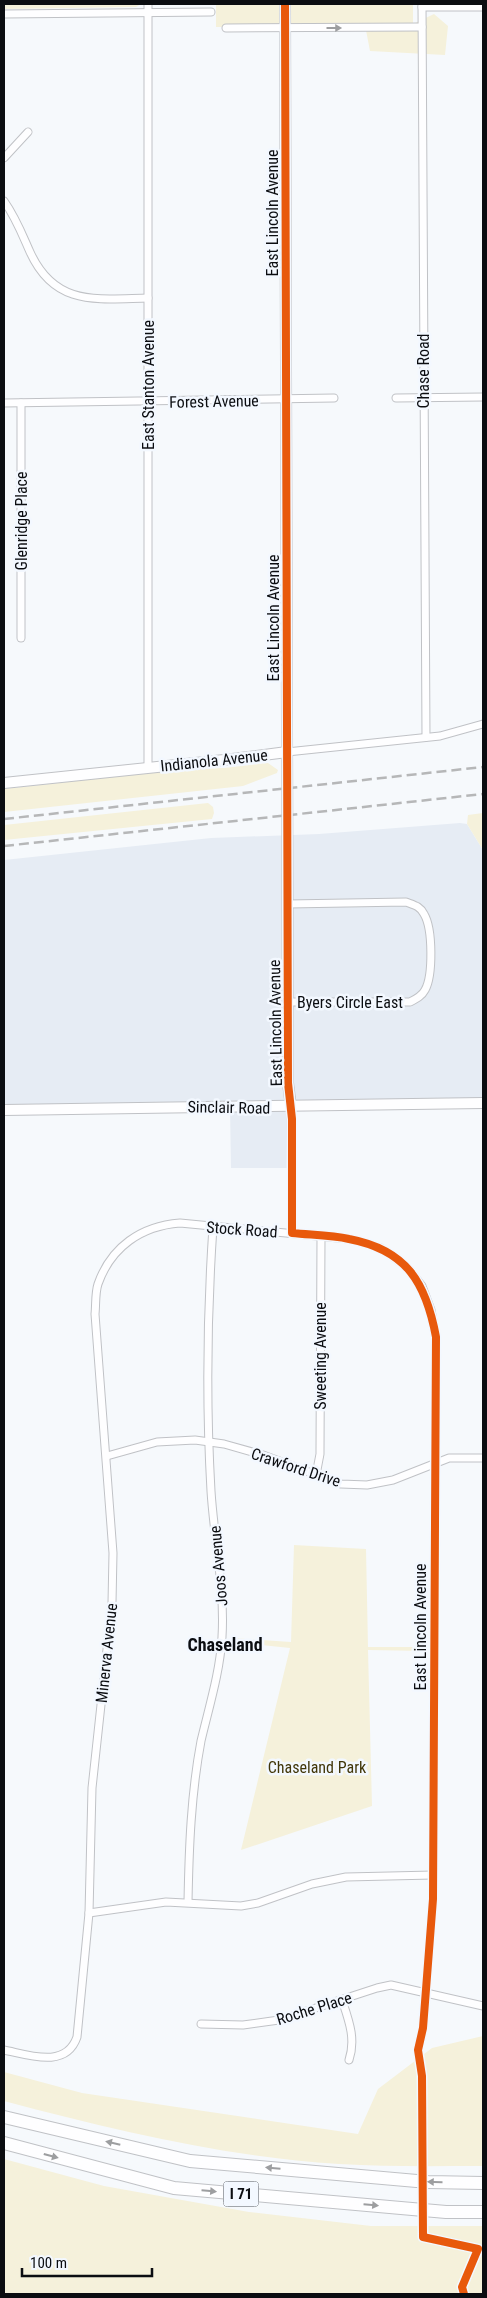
<svg xmlns="http://www.w3.org/2000/svg" width="487" height="2298" font-family="'Roboto Condensed',sans-serif">
<style>
.built{fill:#e6ecf4}
.green{fill:#f5f1db}
.lines{fill:none;stroke-linecap:round;stroke-linejoin:round}
.minor-casing{stroke:#c0c2c6;stroke-width:9}
.secondary-casing{stroke:#c0c2c6;stroke-width:12}
.motorway-casing{stroke:#c0c2c6;stroke-width:14}
.minor{stroke:#fefeff;stroke-width:7}
.secondary{stroke:#fefeff;stroke-width:10}
.motorway{stroke:#fefeff;stroke-width:12}
.rail{stroke:#b6b7b8;stroke-width:2.5;stroke-dasharray:10 5;stroke-linecap:butt}
.cycleway-casing{stroke:#f3f8ff;stroke-width:11}
.cycleway{stroke:#e8590c;stroke-width:8}
.oneway{fill:#9d9ea0}
.labels{text-anchor:middle;stroke-width:5;stroke-linejoin:round;paint-order:stroke}
.shield{fill:#f3f8ff;stroke:#515458;stroke-width:1}
.shield-label{font-size:15px;font-weight:bold;fill:#0b0d11}
.street-label{font-size:16px;fill:#0b0d11;stroke:#f3f8ff}
.park-label{font-size:16px;fill:#413608;stroke:#f3f8ff}
.neighbourhood-label{font-size:18px;font-weight:bold;fill:#0b0d11;stroke:#f3f8ff}
</style>
<rect width="100%" height="100%" fill="#f6f9fc"/>
<polygon class="built" points="460,823 467,824 483,850 483,1103 293,1106 293,1168 231,1168 230,1107 4,1109 4,860 211,838 319,834"/>
<g class="green">
<polygon points="4,4 141,4 136,7 4,9"/>
<polygon points="216,4 413,4 413,24 434,14 448,26 445,55 370,51 365,25 216,27"/>
<polygon points="268,763 278,770 277,773 243,786 4,812 4,789 183,769 224,768"/>
<polygon points="208,803 213,807 214,813 212,819 4,840 4,825"/>
<polygon points="483,813 483,850 467,824 468,815"/>
<polygon points="294,1545 366,1549 368,1647 425,1647 425,1651 368,1650 372,1806 241,1850 290,1648 231,1642 232,1638 291,1642"/>
<path d="M483 2036V2166C435 2166 387 2167 339 2164 226 2157 113 2130 4 2101V2072L82 2093 358 2134 378 2089 432 2048Z"/>
<polygon points="4,2159 104,2186 249,2212 371,2226 483,2226 483,2294 4,2294"/>
</g>
<g class="lines">
<g class="minor-casing">
<g id="minor">
<polyline points="148,4 148,767"/>
<polyline points="422,4 426,737"/>
<polyline points="422,7 483,7"/>
<polyline points="4,14 211,12"/>
<polyline points="226,28 422,27"/>
<polyline points="4,158 28,132"/>
<path d="M4 201C16 218 22 234 30 252 55 307 97 299 148 298"/>
<polyline points="396,398 483,397"/>
<polyline points="4,403 334,398"/>
<polyline points="21,403 21,638"/>
<polyline points="287,752 440,736 483,724"/>
<path d="M288 904 406 902C414 905 420 906 424 914 433 929 433 976 425 990 422 996 416 999 410 1002H288"/>
<polyline points="291,1107 292,1233"/>
<polyline points="107,1456 157,1442 195,1440 224,1444 263,1455 341,1484 367,1485 393,1480 449,1458 483,1458"/>
<polyline points="316,1475 320,1454 321,1237"/>
<path d="M188 1902C189 1848 191 1794 201 1741 209 1707 220 1672 222 1637 225 1588 214 1540 211 1491 206 1403 207 1315 213 1227"/>
<polyline points="89,1913 166,1902 241,1906 258,1903 312,1884 346,1877 433,1875"/>
<path d="M342 2000C349 2021 356 2039 349 2060"/>
<polyline points="201,2024 243,2025 279,2020 377,1988 391,1985 483,2006"/>
<path d="M4 2050C29 2055 66 2069 77 2037L89 1913 92 1788 112 1603 113 1553 95 1314C96 1305 95 1293 98 1284 111 1247 141 1226 180 1223L349 1239 381 1248 408 1268 422 1286 431 1310 436 1337 433 1899 426 1992"/>
</g>
</g>
<g class="secondary-casing">
<g id="secondary">
<polyline points="285,4 288,1083 291,1107"/>
<polyline points="4,783 224,760 287,752"/>
<polyline points="4,1110 483,1103"/>
</g>
</g>
<g class="motorway-casing">
<g id="motorway">
<polyline points="4,2117 190,2161 428,2182 483,2183"/>
<polyline points="4,2143 174,2188 446,2212 483,2212"/>
</g>
</g>
<use href="#minor" class="minor"/>
<use href="#secondary" class="secondary"/>
<use href="#motorway" class="motorway"/>
<g class="rail">
<polyline points="4,819 483,767"/>
<polyline points="4,846 483,794"/>
</g>
<g class="cycleway-casing">
<path id="cycleway" d="M285 4 288 1083 292 1119V1233C311 1235 331 1235 349 1239 407 1250 426 1283 436 1337L433 1899 423 2028 418 2050 422 2076 423 2237 478 2249 462 2287 464 2294"/>
</g>
<use href="#cycleway" class="cycleway"/>
</g>
<defs><path id="oneway-solid" d="M-6-.8H1V-3.2L6.5 0L1 3.2V.8H-6Z" transform="scale(1.25)"/></defs>
<g class="oneway">
<use href="#oneway-solid" transform="translate(334 28)"/>
<use href="#oneway-solid" transform="translate(113 2143) rotate(-167)"/>
<use href="#oneway-solid" transform="translate(51 2156) rotate(15)"/>
<use href="#oneway-solid" transform="translate(273 2168) rotate(-175)"/>
<use href="#oneway-solid" transform="translate(435 2182) rotate(-179)"/>
<use href="#oneway-solid" transform="translate(209 2191) rotate(5)"/>
<use href="#oneway-solid" transform="translate(371 2205) rotate(5)"/>
</g>
<g class="labels">
<rect class="shield" x="223.5" y="2181.5" width="35" height="25" rx="4"/>
<g class="shield-label">
<text x="241" y="2199">I 71</text>
</g>
<g class="street-label">
<text transform="translate(272 213) rotate(-90)" y="6">East Lincoln Avenue</text>
<text transform="translate(423 371) rotate(-90)" y="6">Chase Road</text>
<text transform="translate(148 385) rotate(-90)" y="6">East Stanton Avenue</text>
<text transform="translate(214 401) rotate(-1)" y="6">Forest Avenue</text>
<text transform="translate(21 521) rotate(-90)" y="6">Glenridge Place</text>
<text transform="translate(273 618) rotate(-90)" y="6">East Lincoln Avenue</text>
<text transform="translate(214 760) rotate(-6)" y="6">Indianola Avenue</text>
<text x="350" y="1008">Byers Circle East</text>
<text transform="translate(275 1023) rotate(-91)" y="6">East Lincoln Avenue</text>
<text transform="translate(229 1107) rotate(1)" y="6">Sinclair Road</text>
<text transform="translate(242 1229) rotate(4)" y="6">Stock Road</text>
<text transform="translate(320 1356) rotate(-90)" y="6">Sweeting Avenue</text>
<text transform="translate(296 1467) rotate(18)" y="6">Crawford Drive</text>
<text transform="translate(218 1566) rotate(-95)" y="6">Joos Avenue</text>
<text transform="translate(420 1627) rotate(-90)" y="6">East Lincoln Avenue</text>
<text transform="translate(106 1653) rotate(-84)" y="6">Minerva Avenue</text>
<text transform="translate(314 2008) rotate(-17)" y="6">Roche Place</text>
</g>
<g class="park-label">
<text x="317" y="1773">Chaseland Park</text>
</g>
<g class="neighbourhood-label">
<text x="225" y="1651">Chaseland</text>
</g>
</g>
<rect width="487" height="2298" fill="none" stroke="#0b0d11" stroke-width="10"/>
<path d="M22 2268v8h130v-8" fill="none" stroke="#0b0d11" stroke-width="2.5"/>
<text x="30" y="2268" font-size="15" fill="#0b0d11" stroke="#f3f8ff" stroke-width="4" paint-order="stroke">100 m</text>
</svg>
